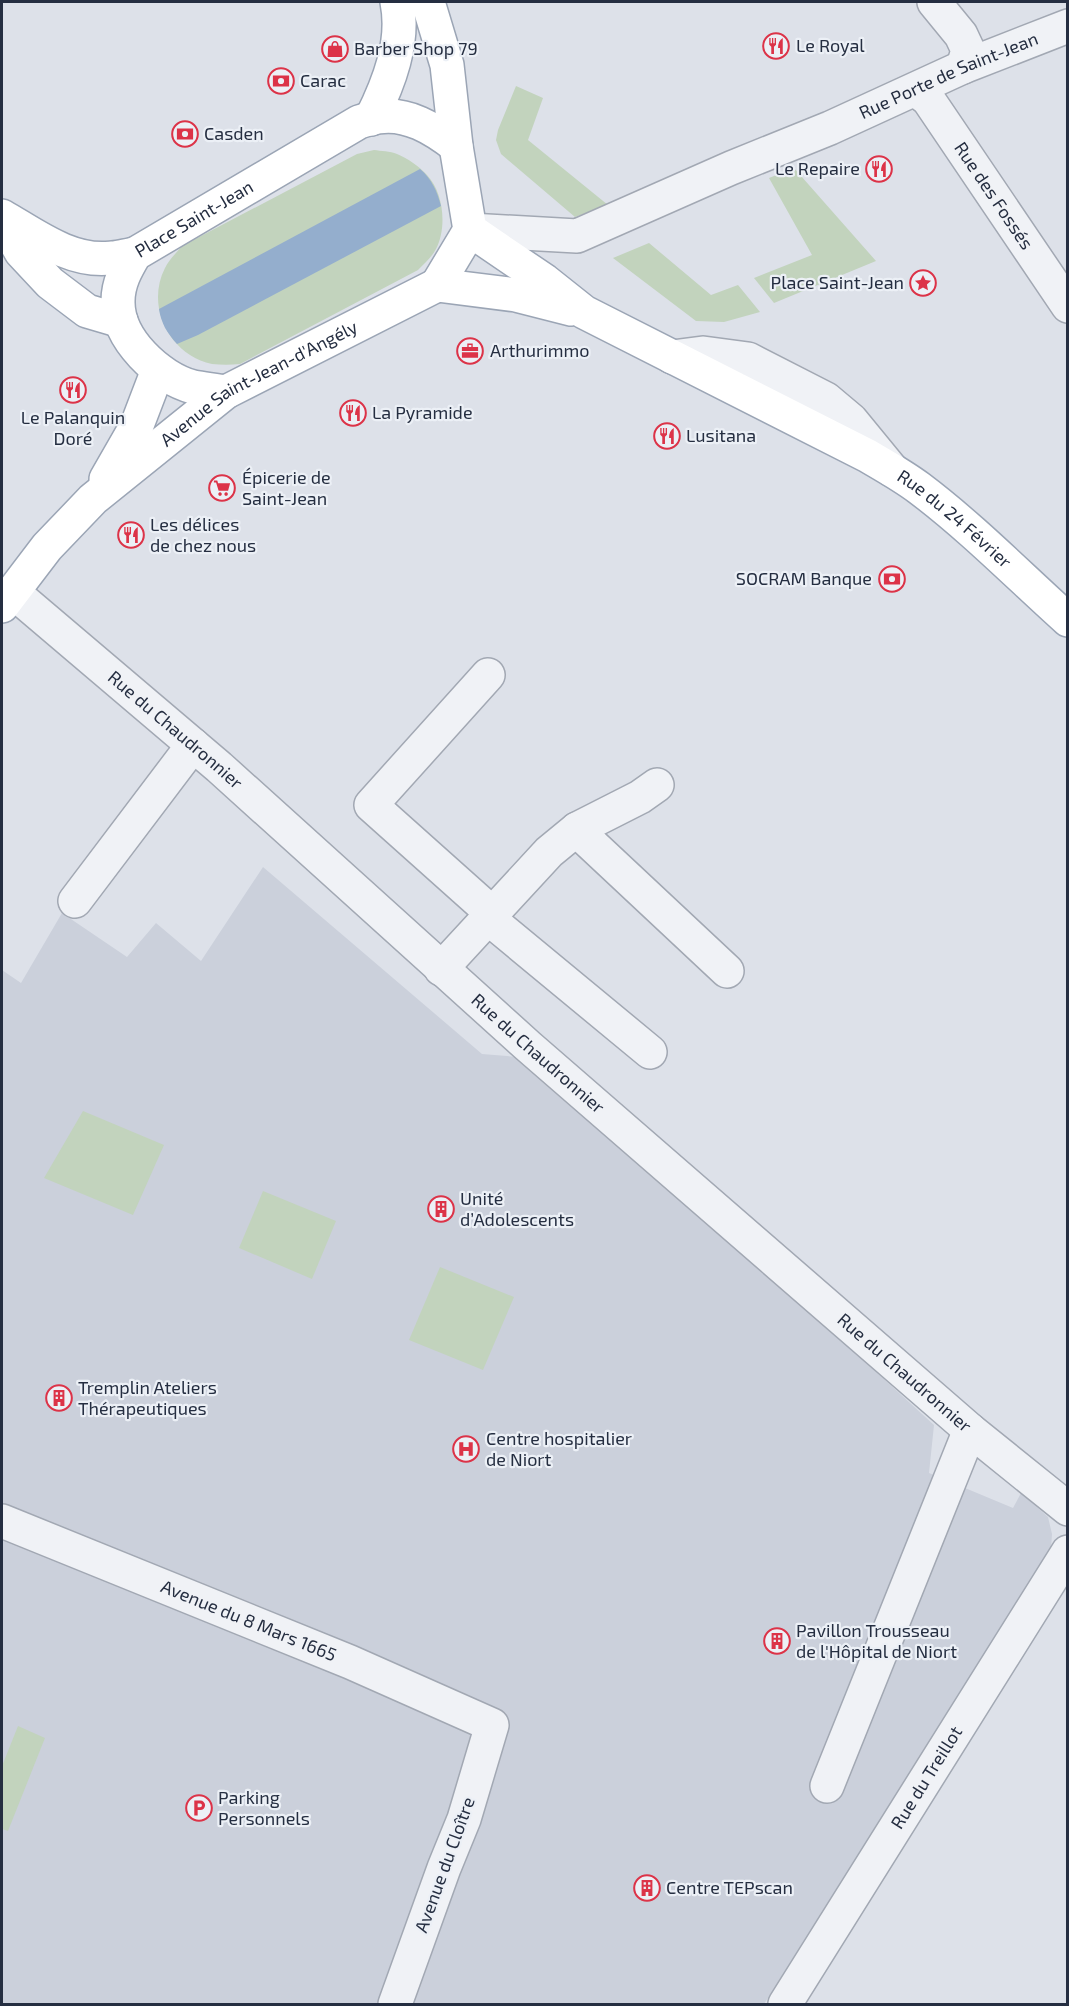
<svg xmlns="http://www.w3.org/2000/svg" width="1069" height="2006" font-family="'Exo 2',sans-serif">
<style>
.built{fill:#cbd0db}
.green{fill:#c2d3bd}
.water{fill:#94aecd}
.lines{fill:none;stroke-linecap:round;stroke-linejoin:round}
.minor-casing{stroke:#a2a8b3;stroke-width:36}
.major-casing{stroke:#9ba5b5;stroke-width:36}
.minor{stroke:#f0f2f6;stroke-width:33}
.major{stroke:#fff;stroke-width:33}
.labels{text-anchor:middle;stroke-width:4.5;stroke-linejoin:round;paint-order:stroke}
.poi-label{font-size:18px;fill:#252e41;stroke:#ecf0f6;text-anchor:start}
.street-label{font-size:18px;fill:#252e41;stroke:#ecf0f6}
</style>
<rect width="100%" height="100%" fill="#dde1e9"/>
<polygon class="built" points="263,867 482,1054 518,1057 765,1270 934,1425 929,1473 1013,1508 1021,1493 1048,1517 1052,1534 1051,1549 871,1839 764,2004 2,2004 2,970 21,983 62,913 127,957 156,923 201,961"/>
<g class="green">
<polygon points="516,86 543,98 528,140 608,205 575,217 501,154 496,140 498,130"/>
<path d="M374 150C381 151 390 151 397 154 407 158 419 166 427 175 444 193 447 228 436 249 431 258 424 264 418 270L240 364C231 365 221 365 212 364 170 355 145 307 165 268 169 260 176 253 182 246L357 154Z"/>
<polygon points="794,168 876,261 774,303 754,278 812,255 769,178"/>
<polygon points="649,243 711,295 738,285 760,312 724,322 696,321 613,258"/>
<polygon points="83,1111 164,1145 133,1215 44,1178"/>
<polygon points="263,1191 336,1221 312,1279 239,1248"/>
<polygon points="440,1267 514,1297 483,1370 409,1340"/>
<polygon points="18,1726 45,1738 8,1831 2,1829 2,1766"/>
</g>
<path class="water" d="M420 169C432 179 437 191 441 206L198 335 177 344C167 333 161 323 159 309Z"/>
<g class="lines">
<g class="minor-casing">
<g id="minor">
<polyline points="934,2 961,35 968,50 963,67"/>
<path id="s1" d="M916 90 928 99 1068 306"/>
<path id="s2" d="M470 230 577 236 731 168 830 128 963 67 1068 26"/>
<polyline points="672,357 703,353 748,359 826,399 851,420 892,470"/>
<path id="s3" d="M13 592 219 767 528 1046 970 1430 1068 1509"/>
<polyline points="488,675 371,805 493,914"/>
<polyline points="577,829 586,839 727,971"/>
<polyline points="75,901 193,745"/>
<polyline points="488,918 650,1052"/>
<polyline points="441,969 549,852 577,829 640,797 657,785"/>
<path id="s4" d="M2 1521 350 1662 492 1725 464 1819 444 1868 395 2004"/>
<polyline points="827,1786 970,1430"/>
<path id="s5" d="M785 2004 1068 1552"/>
</g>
</g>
<g class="major-casing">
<g id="major">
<polyline points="428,2 447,65 456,146 470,230 437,285"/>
<path d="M371 119C389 83 405 42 397 2"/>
<path d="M2 216C35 235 71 263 111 258 119 258 127 255 135 254"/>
<polyline points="2,218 21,252 50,283 87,311 121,321"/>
<path id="s6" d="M470 230 545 281 584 312 868 456C885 466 903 476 919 488 972 528 1019 576 1068 620"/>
<polyline points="437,285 516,295 571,309"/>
<path id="s7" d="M226 392C215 390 204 389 193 387 159 378 117 339 118 301 118 283 126 269 135 254L359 122C365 120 372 118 378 117 407 112 434 129 456 146"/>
<polyline points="106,479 137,425 158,370"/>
<path id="s8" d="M2 606 47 547 93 499 226 392 437 285"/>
</g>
</g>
<use href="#minor" class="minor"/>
<use href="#major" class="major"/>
</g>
<defs>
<g id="restaurant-ring" transform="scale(1.35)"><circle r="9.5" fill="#ecf0f6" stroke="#dc3348" stroke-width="1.5"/><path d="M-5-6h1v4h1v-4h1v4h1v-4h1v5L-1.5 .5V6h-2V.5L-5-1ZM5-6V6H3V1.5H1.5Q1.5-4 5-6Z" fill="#dc3348"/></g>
<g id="shop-ring" transform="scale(1.35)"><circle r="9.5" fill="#ecf0f6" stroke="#dc3348" stroke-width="1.5"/><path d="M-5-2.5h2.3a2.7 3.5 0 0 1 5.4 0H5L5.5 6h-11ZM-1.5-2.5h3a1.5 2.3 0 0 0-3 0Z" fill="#dc3348"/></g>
<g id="bank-ring" transform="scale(1.35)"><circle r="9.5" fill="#ecf0f6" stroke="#dc3348" stroke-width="1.5"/><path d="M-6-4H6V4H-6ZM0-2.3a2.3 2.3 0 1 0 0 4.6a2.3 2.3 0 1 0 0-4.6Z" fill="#dc3348"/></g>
<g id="sight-ring" transform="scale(1.35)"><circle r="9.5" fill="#ecf0f6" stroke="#dc3348" stroke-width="1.5"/><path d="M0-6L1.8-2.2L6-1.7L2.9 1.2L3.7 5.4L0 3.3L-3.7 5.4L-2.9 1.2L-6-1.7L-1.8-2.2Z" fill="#dc3348"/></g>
<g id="office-ring" transform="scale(1.35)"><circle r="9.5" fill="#ecf0f6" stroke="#dc3348" stroke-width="1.5"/><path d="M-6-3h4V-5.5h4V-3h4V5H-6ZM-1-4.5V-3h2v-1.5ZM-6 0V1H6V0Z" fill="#dc3348"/></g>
<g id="supermarket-ring" transform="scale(1.35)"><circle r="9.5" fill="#ecf0f6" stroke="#dc3348" stroke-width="1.5"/><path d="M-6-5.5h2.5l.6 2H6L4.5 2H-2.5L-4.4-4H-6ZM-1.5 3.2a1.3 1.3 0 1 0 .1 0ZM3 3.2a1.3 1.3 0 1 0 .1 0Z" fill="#dc3348"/></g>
<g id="building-ring" transform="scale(1.35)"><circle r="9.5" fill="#ecf0f6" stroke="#dc3348" stroke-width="1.5"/><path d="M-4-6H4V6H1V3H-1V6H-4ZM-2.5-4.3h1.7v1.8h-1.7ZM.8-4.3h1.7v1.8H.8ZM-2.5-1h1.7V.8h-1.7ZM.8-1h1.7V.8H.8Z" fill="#dc3348"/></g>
<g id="hospital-ring" transform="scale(1.35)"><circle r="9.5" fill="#ecf0f6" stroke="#dc3348" stroke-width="1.5"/><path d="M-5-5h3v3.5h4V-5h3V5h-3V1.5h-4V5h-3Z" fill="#dc3348"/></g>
<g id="parking-ring" transform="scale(1.35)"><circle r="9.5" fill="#ecf0f6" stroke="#dc3348" stroke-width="1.5"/><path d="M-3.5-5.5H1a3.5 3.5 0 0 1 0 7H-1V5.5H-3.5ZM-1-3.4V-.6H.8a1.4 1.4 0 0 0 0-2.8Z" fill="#dc3348"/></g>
</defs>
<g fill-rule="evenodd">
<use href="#restaurant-ring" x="776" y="46"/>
<use href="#shop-ring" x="335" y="49"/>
<use href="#bank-ring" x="281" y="81"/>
<use href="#bank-ring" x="185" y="134"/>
<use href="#restaurant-ring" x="879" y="169"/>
<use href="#sight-ring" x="923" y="283"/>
<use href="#office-ring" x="470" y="351"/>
<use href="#restaurant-ring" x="73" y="390"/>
<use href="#restaurant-ring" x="353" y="413"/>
<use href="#restaurant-ring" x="667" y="436"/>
<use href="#supermarket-ring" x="222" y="488"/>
<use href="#restaurant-ring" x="131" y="535"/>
<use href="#bank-ring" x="892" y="579"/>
<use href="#building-ring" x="441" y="1209"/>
<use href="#building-ring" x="59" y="1398"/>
<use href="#hospital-ring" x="466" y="1449"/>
<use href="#building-ring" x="777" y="1641"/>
<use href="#parking-ring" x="199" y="1808"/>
<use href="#building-ring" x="647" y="1888"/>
</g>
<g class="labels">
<g class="poi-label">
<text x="796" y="52">Le Royal</text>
<text x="354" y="55">Barber Shop 79</text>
<text x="300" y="87">Carac</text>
<text x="204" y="140">Casden</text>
<text x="860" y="175" text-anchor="end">Le Repaire</text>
<text x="904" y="289" text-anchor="end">Place Saint-Jean</text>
<text x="490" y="357">Arthurimmo</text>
<text x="372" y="419">La Pyramide</text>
<text x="73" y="424" text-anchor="middle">Le Palanquin<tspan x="73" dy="21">Doré</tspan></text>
<text x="686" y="442">Lusitana</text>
<text x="242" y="484">Épicerie de<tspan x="242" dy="21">Saint-Jean</tspan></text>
<text x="150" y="531">Les délices<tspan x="150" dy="21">de chez nous</tspan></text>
<text x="872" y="585" text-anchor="end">SOCRAM Banque</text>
<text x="460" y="1205">Unité<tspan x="460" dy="21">d’Adolescents</tspan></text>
<text x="78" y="1394">Tremplin Ateliers<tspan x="78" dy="21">Thérapeutiques</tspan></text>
<text x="486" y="1445">Centre hospitalier<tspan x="486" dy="21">de Niort</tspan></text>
<text x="796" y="1637">Pavillon Trousseau<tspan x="796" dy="21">de l'Hôpital de Niort</tspan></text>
<text x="218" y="1804">Parking<tspan x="218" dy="21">Personnels</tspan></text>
<text x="666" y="1894">Centre TEPscan</text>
</g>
<g class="street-label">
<text dy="6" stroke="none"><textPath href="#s2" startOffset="512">Rue Porte de Saint-Jean</textPath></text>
<text dy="6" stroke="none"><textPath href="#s1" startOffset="132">Rue des Fossés</textPath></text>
<text dy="6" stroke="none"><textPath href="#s7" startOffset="274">Place Saint-Jean</textPath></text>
<text dy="6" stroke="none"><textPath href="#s8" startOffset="344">Avenue Saint-Jean-d'Angély</textPath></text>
<text dy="6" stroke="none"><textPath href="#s6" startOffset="566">Rue du 24 Février</textPath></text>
<text dy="6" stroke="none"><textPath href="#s3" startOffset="213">Rue du Chaudronnier</textPath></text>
<text dy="6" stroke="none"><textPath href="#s3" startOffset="699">Rue du Chaudronnier</textPath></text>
<text dy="6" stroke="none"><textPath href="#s3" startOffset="1185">Rue du Chaudronnier</textPath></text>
<text dy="6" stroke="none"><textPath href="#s4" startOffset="266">Avenue du 8 Mars 1665</textPath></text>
<text dy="6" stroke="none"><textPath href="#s5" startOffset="267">Rue du Treillot</textPath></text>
<text transform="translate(445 1865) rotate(-70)" y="6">Avenue du Cloître</text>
</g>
</g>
<rect width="1069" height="2006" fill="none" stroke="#252e41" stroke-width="6"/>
</svg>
